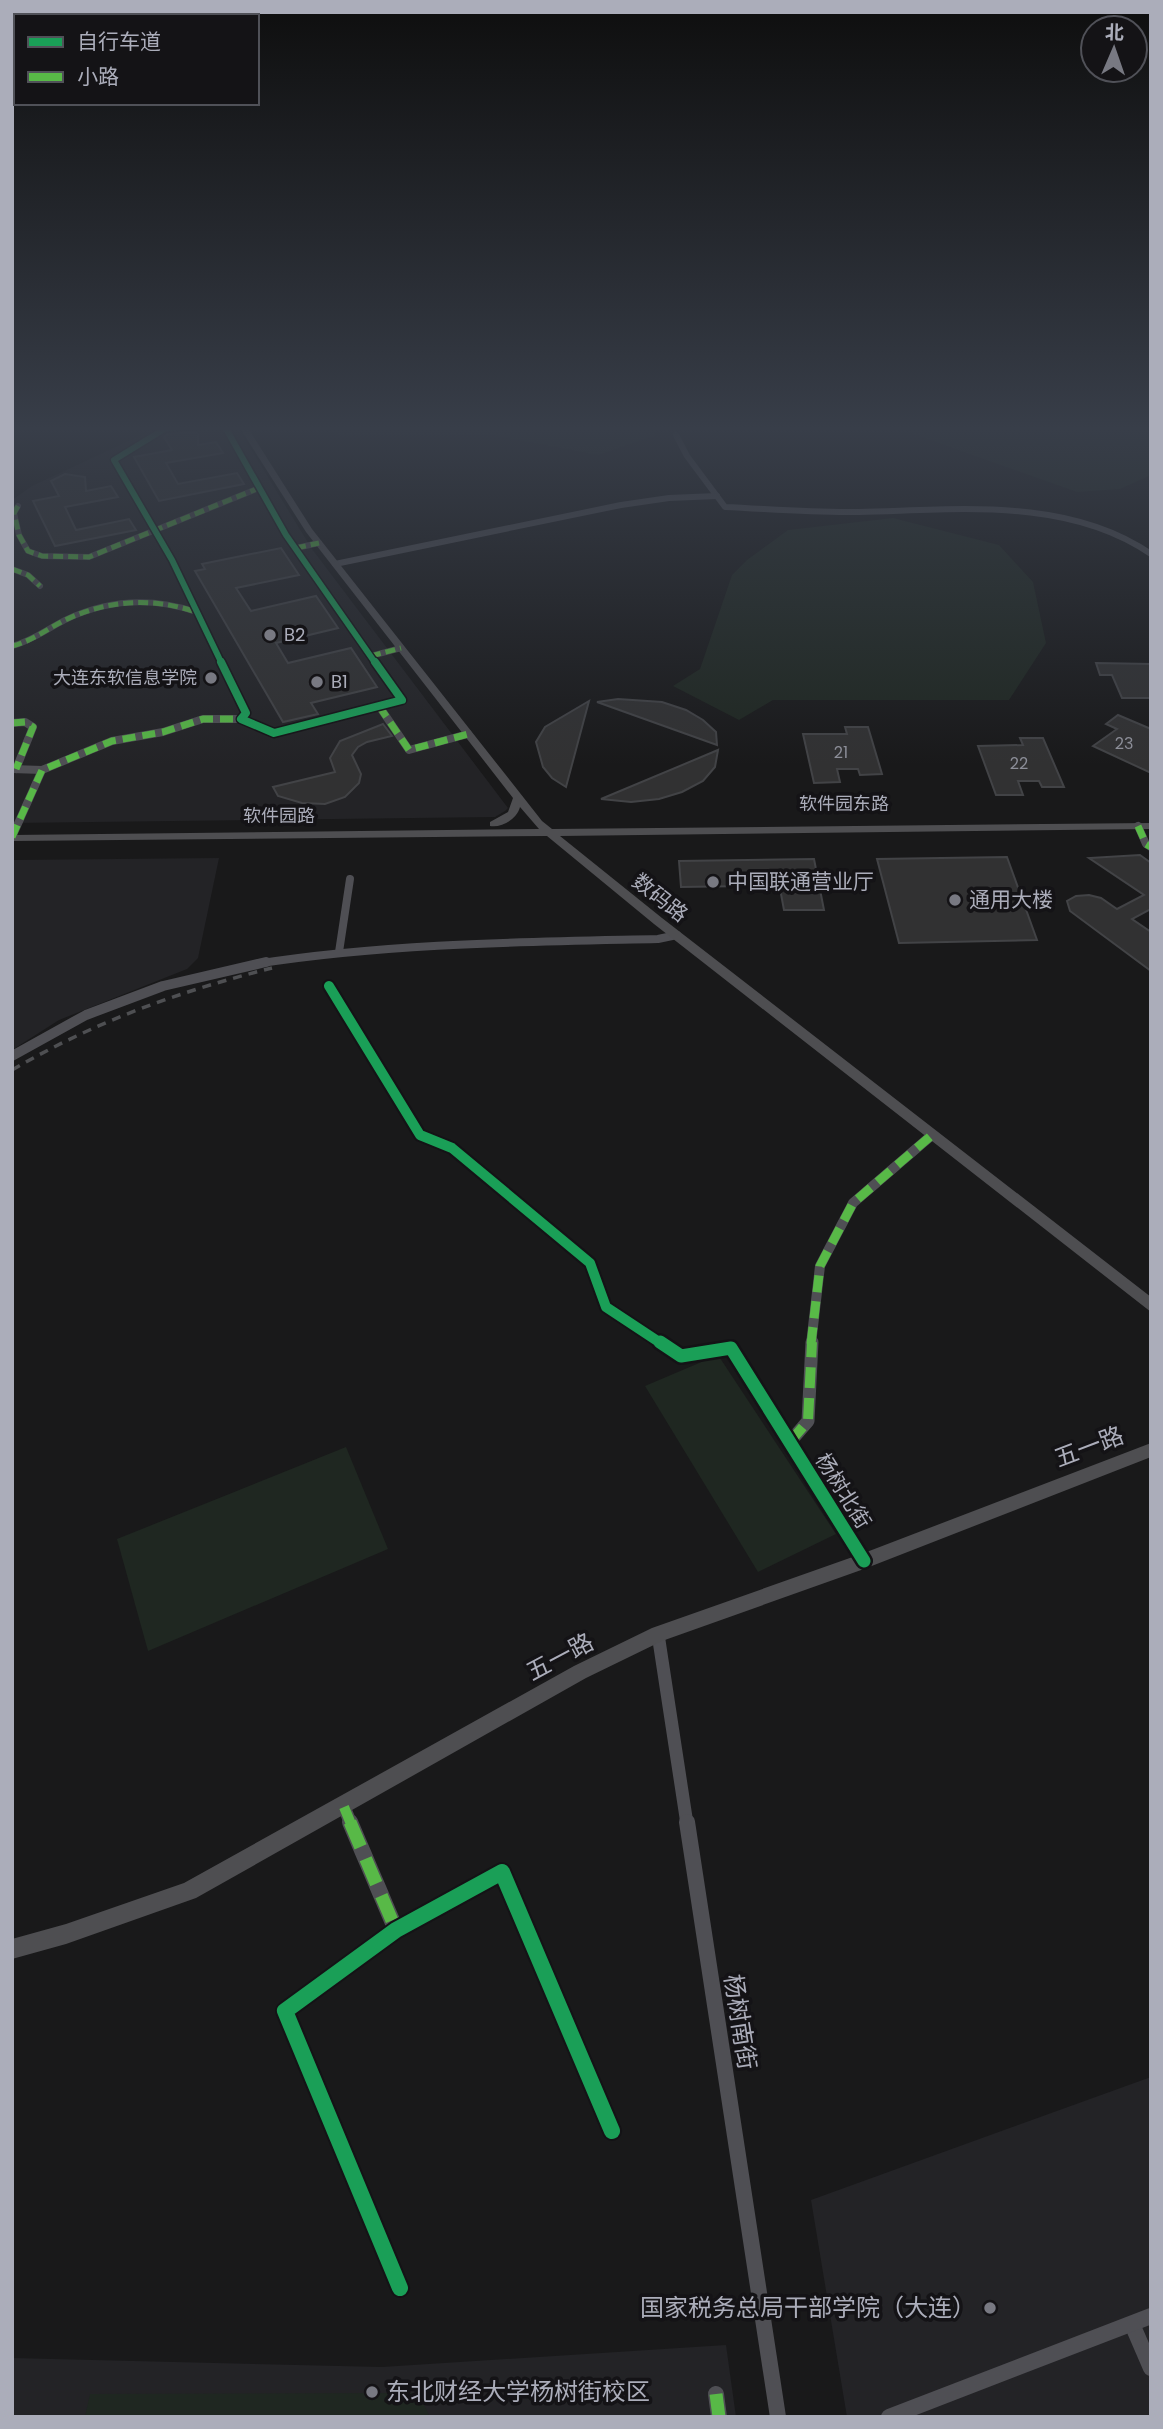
<svg xmlns="http://www.w3.org/2000/svg" width="1163" height="2429" font-family="Poppins,'Noto Sans SC',sans-serif">
<style>
.built{fill:#232326}
.green{fill:#1f2721}
.building{fill:#313132;stroke:#424346;stroke-width:2}
.lines{fill:none;stroke-linecap:round;stroke-linejoin:round}
.street-far4{stroke:#4f4f54;stroke-width:6}
.street-far3{stroke:#4f4f54;stroke-width:8}
.street-far2{stroke:#4f4f54;stroke-width:10}
.street-far1{stroke:#4f4f54;stroke-width:13}
.street{stroke:#4f4f54;stroke-width:16}
.secondary{fill:#4e4e51;fill-rule:evenodd}
.rail{stroke:#4e4f52;stroke-width:3.5;stroke-dasharray:9 7;stroke-linecap:butt}
.quiet-far4{stroke:#58b947;stroke-width:5;stroke-dasharray:10 5;stroke-linecap:butt}
.quiet-far3{stroke:#58b947;stroke-width:7;stroke-dasharray:13 7;stroke-linecap:butt}
.quiet-far2{stroke:#58b947;stroke-width:9;stroke-dasharray:17 9;stroke-linecap:butt}
.quiet-far1{stroke:#58b947;stroke-width:10;stroke-dasharray:21 10;stroke-linecap:butt}
.quiet{stroke:#58b947;stroke-width:13;stroke-dasharray:27 13;stroke-linecap:butt}
.cycleway-far4-casing{stroke:#141316;stroke-width:9}
.cycleway-far3-casing{stroke:#141316;stroke-width:11}
.cycleway-far2-casing{stroke:#141316;stroke-width:14}
.cycleway-far1-casing{stroke:#141316;stroke-width:18}
.cycleway-casing{stroke:#141316;stroke-width:20}
.cycleway-far4{stroke:#1a9f57;stroke-width:6}
.cycleway-far3{stroke:#1a9f57;stroke-width:8}
.cycleway-far2{stroke:#1a9f57;stroke-width:10}
.cycleway-far1{stroke:#1a9f57;stroke-width:13}
.cycleway{stroke:#1a9f57;stroke-width:16}
.poi-dot{fill:#787982;stroke:#141316;stroke-width:2.5}
.labels{text-anchor:middle;stroke-width:7;stroke-linejoin:round;paint-order:stroke}
.far-number-label{font-size:16px;fill:#8c8e98}
.far-poi-label{font-size:18px;fill:#abadba;stroke:#141316;text-anchor:start}
.far-street-label{font-size:18px;fill:#abadba;stroke:#141316}
.poi-label{font-size:21px;fill:#abadba;stroke:#141316;text-anchor:start}
.street-label{font-size:21px;fill:#abadba;stroke:#141316}
.near-street-label{font-size:24px;fill:#abadba;stroke:#141316}
.near-poi-label{font-size:24px;fill:#abadba;stroke:#141316;text-anchor:end}
</style>
<rect width="100%" height="100%" fill="#19191a"/>
<g class="built">
<polygon points="163,425 236,425 312,549 508,808 505,811 495,817 12,823 12,500 32,486"/>
<polygon points="219,858 198,958 187,969 59,1020 12,1050 12,860"/>
<polygon points="1151,2077 1151,2417 847,2417 811,2200"/>
<polygon points="726,2345 736,2417 12,2417 12,2358 382,2367"/>
</g>
<g class="green">
<polygon points="319,425 661,425 654,436 598,455 492,435 339,436"/>
<polygon points="904,425 1151,425 1151,475 1120,489 1077,492 913,434"/>
<polygon points="893,518 999,545 1033,582 1046,643 1009,700 773,700 739,720 673,686 700,669 732,575 747,560 788,530"/>
<polygon points="718,1355 836,1534 758,1572 645,1386"/>
<polygon points="346,1447 388,1549 148,1651 117,1539"/>
<polygon points="418,2393 430,2417 85,2417 90,2394"/>
</g>
<g class="building">
<polygon points="195,432 198,434 198,445 216,442 223,453 166,463 178,484 237,473 244,484 159,501 134,457 172,450 164,437 168,434"/>
<polygon points="65,474 85,477 86,491 111,486 118,497 65,507 76,530 129,519 136,530 55,546 33,501 59,496 51,481"/>
<polygon points="281,548 299,575 236,588 251,611 316,596 338,628 276,643 288,663 351,648 377,687 311,703 318,714 283,722 195,571 205,569 202,564"/>
<polygon points="1096,663 1151,664 1151,698 1122,698 1112,675 1100,675"/>
<polygon points="618,699 662,702 686,710 703,720 716,732 717,745 597,702"/>
<polygon points="589,701 566,787 552,778 543,767 536,742 545,727"/>
<polygon points="1118,715 1151,729 1151,773 1093,746 1117,729 1106,724"/>
<polygon points="383,724 392,736 367,742 358,747 352,755 361,774 359,783 345,797 325,804 302,803 278,796 273,787 335,772 330,758 340,741"/>
<polygon points="845,727 868,727 882,774 860,775 858,769 837,769 840,782 814,783 803,734 847,734"/>
<polygon points="1020,738 1043,738 1064,787 1042,787 1039,781 1018,781 1023,795 996,795 978,746 1023,745"/>
<polygon points="718,750 715,767 703,781 682,792 659,799 631,802 601,799"/>
<polygon points="1140,855 1151,863 1151,909 1132,919 1151,932 1151,971 1070,911 1067,901 1076,896 1089,895 1101,898 1117,909 1144,895 1089,858"/>
<polygon points="1007,857 1037,940 899,943 877,859"/>
<polygon points="814,859 824,910 784,910 778,878 745,878 746,886 681,887 679,861"/>
</g>
<g class="lines">
<g class="street-far4">
<polyline points="209,425 166,428 114,460 172,560 222,664"/>
<polyline points="224,425 286,535 376,664"/>
<path d="M676 435 687 456 725 507C770 509 814 513 859 512 955 510 1067 496 1151 554"/>
<polyline points="18,506 14,513 19,535 28,551 42,556 89,557 259,488"/>
<polyline points="296,548 319,543"/>
<polyline points="335,564 621,505 669,498 717,496"/>
<polyline points="12,569 28,575 40,586"/>
<path d="M12 646C32 641 47 629 65 620 107 600 152 597 196 612"/>
<polyline points="371,656 401,648"/>
</g>
<g class="street-far3">
<polyline points="221,662 246,713 241,719 274,733 402,700 375,662"/>
<polyline points="379,706 409,750 468,734"/>
<polyline points="12,723 25,722 33,727 16,769"/>
<polyline points="12,769 42,770"/>
<polyline points="1138,826 1146,844 1151,847"/>
<polyline points="12,837 42,770 112,741 163,732 203,719 241,719"/>
<polyline points="339,952 350,879"/>
<path d="M255 964C389 943 523 942 658 939L677 935"/>
</g>
<g class="street-far2">
<polyline points="329,986 420,1135 452,1148 590,1263 606,1307 662,1344"/>
<polyline points="12,1056 86,1015 163,986 266,962"/>
<polyline points="811,1344 820,1266 853,1203 932,1135"/>
</g>
<g class="street-far1">
<polyline points="660,1342 681,1356 731,1348 864,1561"/>
<polyline points="789,1443 808,1421 812,1342"/>
<polyline points="658,1634 687,1824"/>
<polyline points="344,1807 351,1824"/>
</g>
<g class="street">
<polyline points="350,1822 396,1930"/>
<polyline points="687,1822 778,2417"/>
<polyline points="400,2288 285,2011 396,1930 502,1872 612,2131"/>
<polyline points="1132,2324 1151,2368"/>
<polyline points="716,2394 719,2417"/>
<polyline points="889,2417 1151,2316"/>
</g>
<g class="secondary">
<path d="M238 425H246L312 529 542 821 552 829 1151 823V829L560 836 662 918 1151 1297V1312L654 924 547 836 12 841V835L539 829 520 807C517 819 502 828 490 826V822L508 812 513 798 306 532Z"/>
<polygon points="1151,1443 1151,1457 864,1569 662,1641 586,1678 196,1898 66,1944 12,1959 12,1939 66,1924 184,1883 574,1666 652,1628 864,1553"/>
</g>
<path class="rail" d="M12 1070C94 1022 180 991 272 968"/>
<g class="quiet-far4">
<polyline points="18,506 14,513 19,535 28,551 42,556 89,557 259,488"/>
<polyline points="296,548 319,543"/>
<polyline points="12,569 28,575 40,586"/>
<path d="M12 646C32 641 47 629 65 620 107 600 152 597 196 612"/>
<polyline points="371,656 401,648"/>
</g>
<g class="quiet-far3">
<polyline points="379,706 409,750 468,734"/>
<polyline points="12,723 25,722 33,727 16,769"/>
<polyline points="1138,826 1146,844 1151,847"/>
<polyline points="12,837 42,770 112,741 163,732 203,719 241,719"/>
</g>
<polyline class="quiet-far2" points="811,1344 820,1266 853,1203 932,1135"/>
<g class="quiet-far1">
<polyline points="789,1443 808,1421 812,1342"/>
<polyline points="344,1807 351,1824"/>
</g>
<g class="quiet">
<polyline points="350,1822 396,1930"/>
<polyline points="716,2394 719,2417"/>
</g>
<g class="cycleway-far4-casing">
<g id="cycleway-far4">
<polyline points="209,425 166,428 114,460 172,560 222,664"/>
<polyline points="224,425 286,535 376,664"/>
</g>
</g>
<g class="cycleway-far3-casing">
<polyline id="cycleway-far3" points="221,662 246,713 241,719 274,733 402,700 375,662"/>
</g>
<g class="cycleway-far2-casing">
<polyline id="cycleway-far2" points="329,986 420,1135 452,1148 590,1263 606,1307 662,1344"/>
</g>
<g class="cycleway-far1-casing">
<polyline id="cycleway-far1" points="660,1342 681,1356 731,1348 864,1561"/>
</g>
<g class="cycleway-casing">
<polyline id="cycleway" points="400,2288 285,2011 396,1930 502,1872 612,2131"/>
</g>
<use href="#cycleway-far4" class="cycleway-far4"/>
<use href="#cycleway-far3" class="cycleway-far3"/>
<use href="#cycleway-far2" class="cycleway-far2"/>
<use href="#cycleway-far1" class="cycleway-far1"/>
<use href="#cycleway" class="cycleway"/>
</g>
<linearGradient id="sky" x2="0" y2="1"><stop stop-color="#0e0e0e"/><stop offset="0.56" stop-color="#383e49"/><stop offset="1" stop-color="#383e49" stop-opacity="0"/></linearGradient>
<rect width="1163" height="765" fill="url(#sky)"/>
<g class="poi-dot">
<circle cx="270" cy="635" r="7"/>
<circle cx="211" cy="678" r="7"/>
<circle cx="317" cy="682" r="7"/>
<circle cx="713" cy="882" r="7"/>
<circle cx="955" cy="900" r="7"/>
<circle cx="990" cy="2308" r="7"/>
<circle cx="372" cy="2392" r="7"/>
</g>
<g class="labels">
<g class="far-number-label">
<text x="1124" y="749">23</text>
<text x="841" y="758">21</text>
<text x="1019" y="769">22</text>
</g>
<g class="far-poi-label">
<text x="284" y="641">B2</text>
<text x="197" y="684" text-anchor="end">大连东软信息学院</text>
<text x="331" y="688">B1</text>
</g>
<g class="far-street-label">
<text x="844" y="810">软件园东路</text>
<text x="279" y="822">软件园路</text>
</g>
<g class="poi-label">
<text x="727" y="889">中国联通营业厅</text>
<text x="969" y="907">通用大楼</text>
</g>
<g class="street-label">
<text transform="translate(660 898) rotate(38)" y="7">数码路</text>
<text transform="translate(843 1491) rotate(58)" y="7">杨树北街</text>
</g>
<g class="near-street-label">
<text transform="translate(1089 1447) rotate(-21)" y="8">五一路</text>
<text transform="translate(560 1657) rotate(-28)" y="8">五一路</text>
<text transform="translate(740 2022) rotate(81)" y="8">杨树南街</text>
</g>
<g class="near-poi-label">
<text x="976" y="2316">国家税务总局干部学院（大连）</text>
<text x="386" y="2400" text-anchor="start">东北财经大学杨树街校区</text>
</g>
</g>
<rect width="1163" height="2429" fill="none" stroke="#abadba" stroke-width="28"/>
<rect x="14" y="14" width="245" height="91" fill="#141316" stroke="#505158" stroke-width="2"/>
<rect x="28" y="37" width="35" height="10" fill="#1a9f57" stroke="#505158" stroke-width="2"/>
<text x="77" y="49" font-size="21" fill="#abadba">自行车道</text>
<rect x="28" y="72" width="35" height="10" fill="#58b947" stroke="#505158" stroke-width="2"/>
<text x="77" y="84" font-size="21" fill="#abadba">小路</text>
<g transform="translate(1114 49) rotate(2)"><circle r="33" fill="#141316" stroke="#505158" stroke-width="2"/>
<path d="M0-5L12 26L0 18L-12 26Z" fill="#787982"/>
<text y="-10" font-size="19" font-weight="bold" text-anchor="middle" fill="#abadba">北</text>
</g>
</svg>
